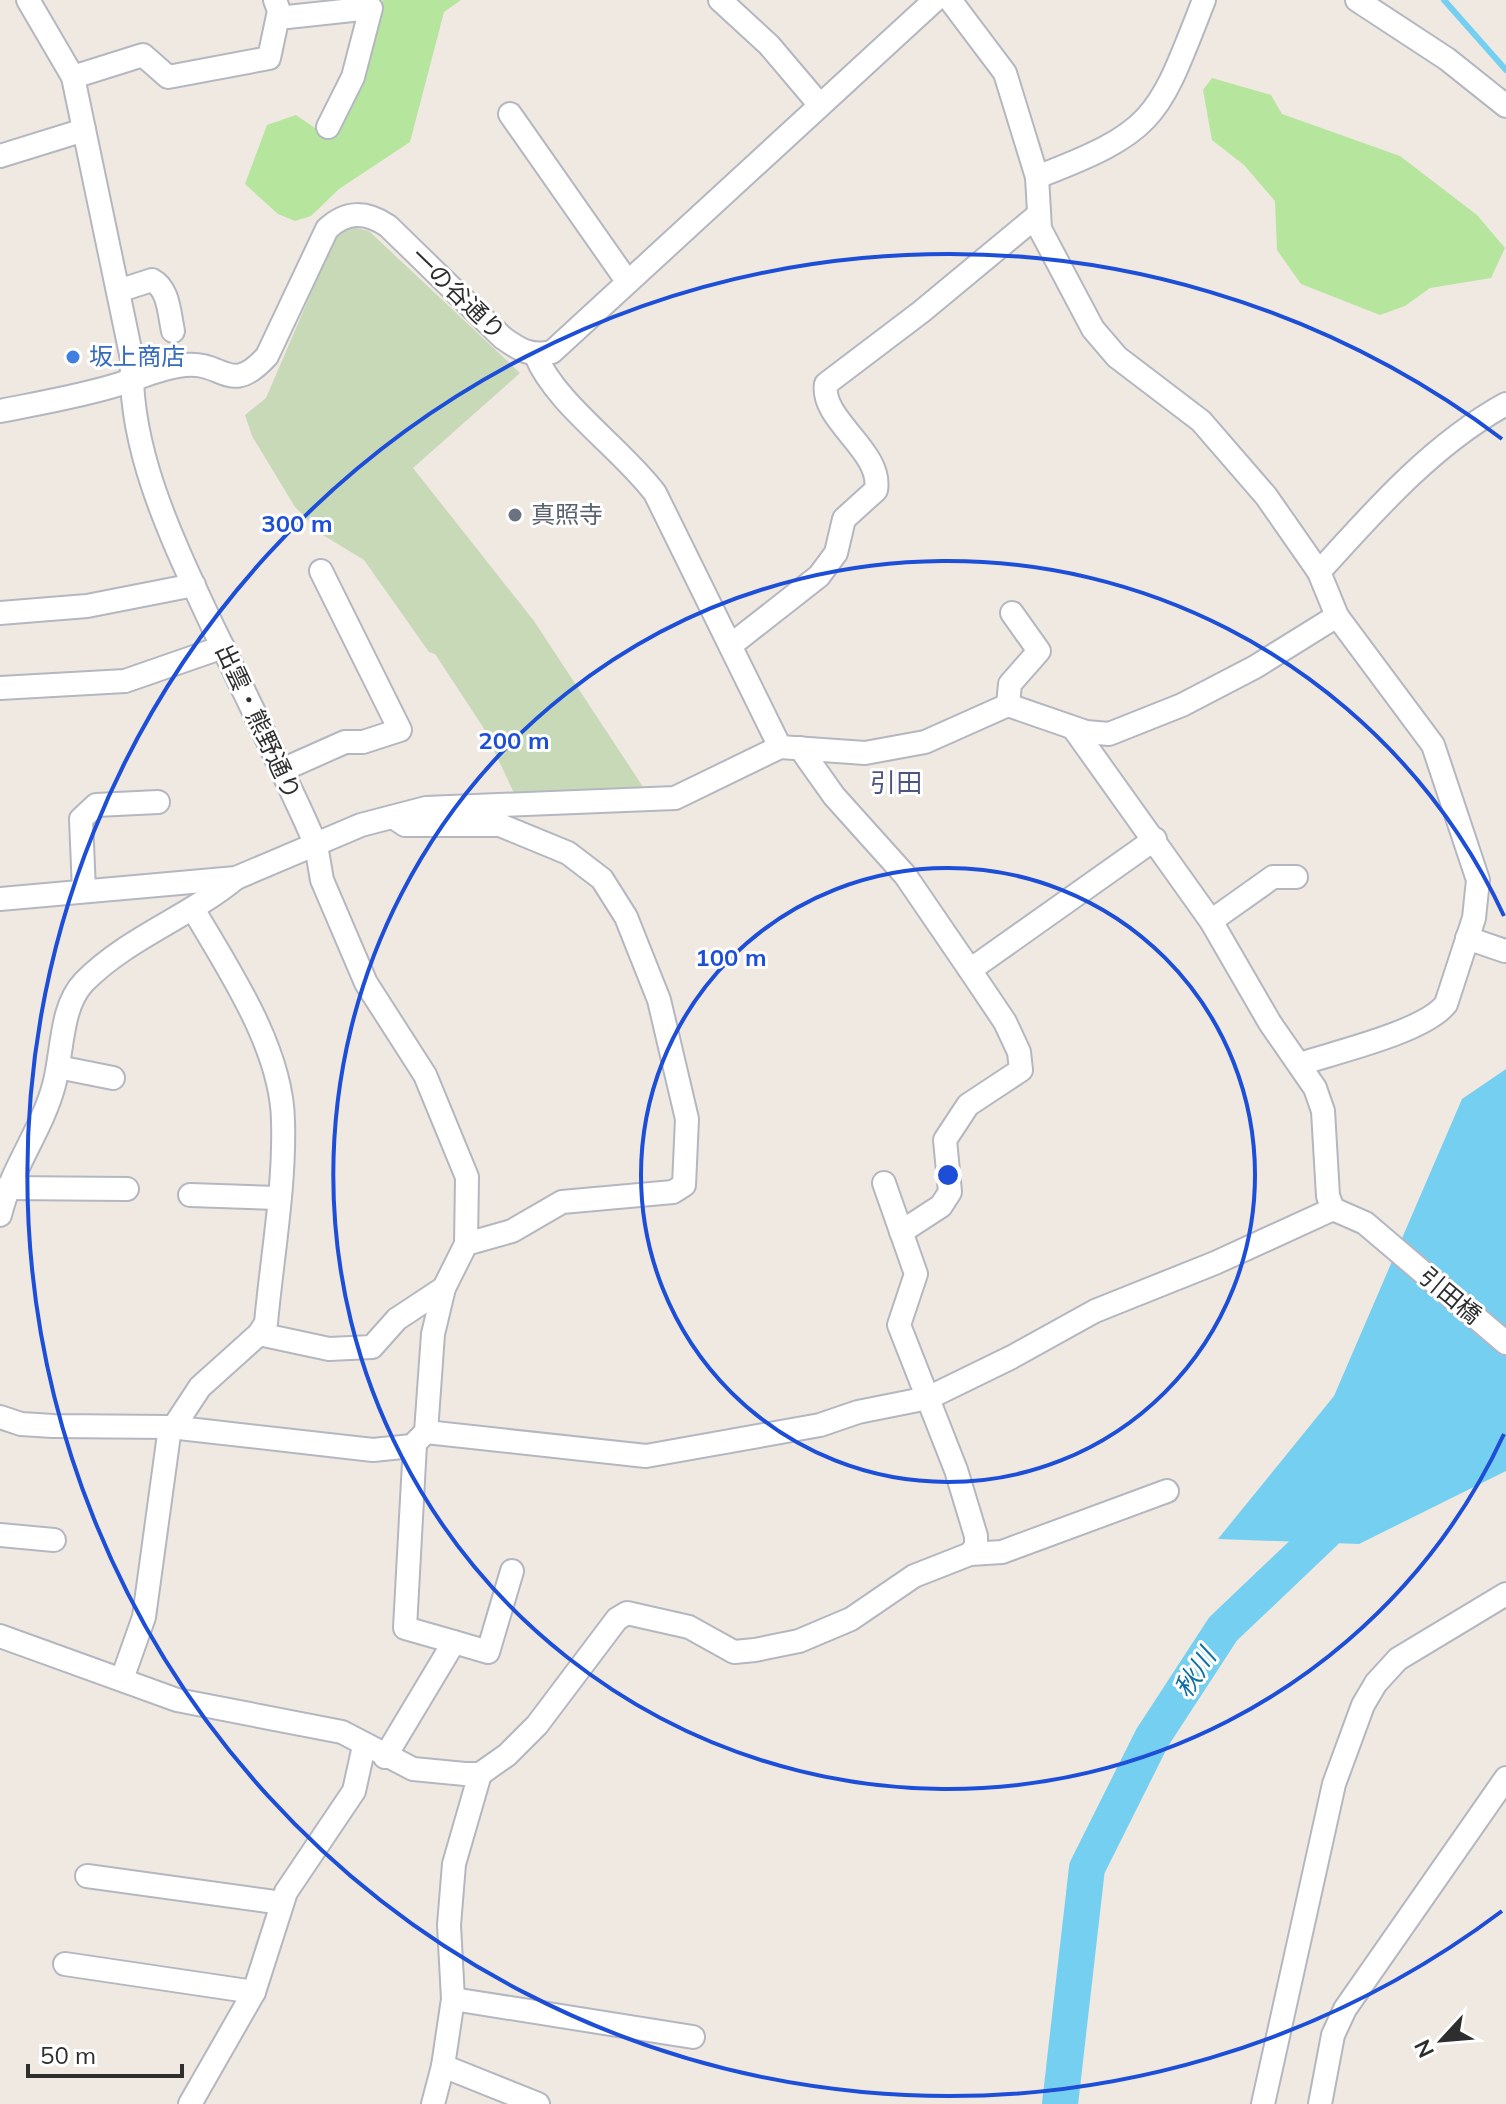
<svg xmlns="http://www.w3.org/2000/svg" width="1506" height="2104" font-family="Mulish,'Noto Sans JP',sans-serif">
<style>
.green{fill:#b6e59e}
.cemetery{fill:#c8d9b8}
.water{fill:#75cff0}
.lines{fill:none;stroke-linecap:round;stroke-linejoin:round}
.stream{stroke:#75cff0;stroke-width:6}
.river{stroke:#75cff0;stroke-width:36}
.minor-casing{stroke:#b4b7c1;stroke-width:26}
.minor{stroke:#fff;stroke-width:22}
.ring{fill:none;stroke:#1d4ed8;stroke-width:4}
.shop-dot{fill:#3f7fe0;stroke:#fff;stroke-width:3}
.worship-dot{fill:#6b7280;stroke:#fff;stroke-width:3}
.labels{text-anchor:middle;stroke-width:6;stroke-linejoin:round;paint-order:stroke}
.street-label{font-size:24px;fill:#2e2e2e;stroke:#fff}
.shop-label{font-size:24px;fill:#366cbe;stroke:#fff;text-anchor:start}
.worship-label{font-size:24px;fill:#5b616d;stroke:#fff;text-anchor:start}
.neighbourhood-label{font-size:26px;fill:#4d5680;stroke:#fff}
.water-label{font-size:26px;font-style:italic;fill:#0d6fa3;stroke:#fff}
.centre{fill:#1d4ed8;stroke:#fff;stroke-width:4}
.ring-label{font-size:24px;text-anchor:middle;font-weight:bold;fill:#1d4ed8;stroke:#fff;stroke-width:6;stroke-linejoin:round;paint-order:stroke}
</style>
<rect width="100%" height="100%" fill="#efe9e1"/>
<g class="green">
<polygon points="383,0 461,0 444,12 410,142 339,189 311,216 295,221 278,214 245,184 267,125 296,115 331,139"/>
<polygon points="1212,78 1271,95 1282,114 1400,156 1477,215 1505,248 1491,278 1430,288 1405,306 1380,315 1301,284 1277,250 1275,201 1244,165 1212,140 1203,90"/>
</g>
<polygon class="cemetery" points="347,226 369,231 520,373 413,468 534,621 647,793 514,793 483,727 435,654 429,652 364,560 323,535 295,507 252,436 245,415 266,398 336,235"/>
<polygon class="water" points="1506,1069 1506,1471 1359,1544 1218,1539 1334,1396 1462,1099"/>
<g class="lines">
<polyline class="stream" points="1444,0 1506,70"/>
<polyline class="river" points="1060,2104 1087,1868 1152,1738 1223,1629 1325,1532 1344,1506"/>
<g class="minor-casing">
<g id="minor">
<path d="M28 0 73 77 132 359C128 451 174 543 212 625 243 689 274 753 304 818L316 845 322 880 366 983 425 1075 467 1177 466 1244 444 1288 433 1334 426 1432"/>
<polyline points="720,0 769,45 819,104"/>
<path d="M950 0 1005 73 1037 177 1040 229 1093 329 1117 357 1201 421 1266 496 1319 572 1337 616 1433 745 1478 880 1474 918 1446 1004C1424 1032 1336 1052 1300 1064"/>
<polyline points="1357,0 1447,59 1506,106"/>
<polyline points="278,18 371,8 353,77 328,127"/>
<polyline points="73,77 143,55 168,77 269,58 279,11 275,0"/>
<polyline points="510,114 627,281"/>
<polyline points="0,156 84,130"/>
<path d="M1037 177C1158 131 1158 117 1204 0"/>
<path d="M118 291 152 280C169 289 169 313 173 331"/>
<path d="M536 356C555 403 622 449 655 493L780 747"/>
<path d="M0 411C40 403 82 396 120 384 142 377 162 367 185 365 224 361 230 397 267 356L327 229C346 211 366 211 388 226L503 338C520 350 531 357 552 352L935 0"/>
<path d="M1319 572C1374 511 1433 444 1506 404"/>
<polyline points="0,613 87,606 194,585"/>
<path d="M731 645 819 576 836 553 844 519 876 490C883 451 820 420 826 384L921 312 1038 215"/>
<polyline points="0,688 125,681 223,647"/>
<polyline points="1008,705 1010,684 1039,651 1012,613"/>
<polyline points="1074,729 1211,921 1270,1023 1315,1088 1323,1111 1328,1196 1333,1209 1365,1223 1506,1343"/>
<polyline points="800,748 834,796 905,875 970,970 1005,1022 1019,1052 1021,1070 968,1105 945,1140 950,1192 941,1206 901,1232"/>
<polyline points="282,770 345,742 363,742 400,730 321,571"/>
<polyline points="393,817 405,825 500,825 568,853 602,879 626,917 659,1000 687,1119 684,1185 673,1192 562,1202 512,1231 466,1244"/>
<polyline points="84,891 81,819 96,805 158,802"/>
<polyline points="0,899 236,878 361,825 426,808 675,798 780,747 865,753 925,742 1008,705 1086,732 1109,734 1182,705 1255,667 1337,616"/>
<polyline points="1211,921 1273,877 1296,877"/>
<polyline points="1467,938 1505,951"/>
<polyline points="970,970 1155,839"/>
<polyline points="58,1067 113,1078"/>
<polyline points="6,1188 127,1189"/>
<polyline points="190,1195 277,1198"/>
<path d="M0 1215C11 1169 42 1130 54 1085 63 1052 60 1007 84 982 127 938 189 917 236 878"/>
<polyline points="259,1334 329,1349 372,1347 397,1319 444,1288"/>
<polyline points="0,1417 21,1424 53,1426 170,1427 373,1450 412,1446 426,1432"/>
<path d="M173 1428 200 1387 259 1334 266 1323C272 1257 285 1187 283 1121 282 1049 229 970 193 909"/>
<polyline points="426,1432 646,1456 820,1425 858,1412 928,1398 1012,1357 1095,1311 1215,1263 1333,1209"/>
<polyline points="0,1535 54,1540"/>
<polyline points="970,1554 1002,1552 1167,1491"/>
<polyline points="0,1636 177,1700 342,1732 413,1769 465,1774 480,1774 507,1755 537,1725 617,1619 627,1613 689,1627 734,1652 755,1650 799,1641 851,1619 914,1576 970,1554 976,1546 976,1536 956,1470 899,1325 916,1274 884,1183"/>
<polyline points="454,1642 488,1652 512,1571"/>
<polyline points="122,1679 144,1617 170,1427"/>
<polyline points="385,1757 454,1642 405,1628 415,1444"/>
<polyline points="87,1876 282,1903"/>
<polyline points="65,1964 254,1992"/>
<polyline points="453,1999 693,2037"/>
<polyline points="443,2066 538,2104"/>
<polyline points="190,2104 254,1992 286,1892 354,1791 364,1746"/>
<polyline points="433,2104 443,2066 453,1999 449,1925 454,1864 480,1774"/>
<polyline points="1263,2104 1334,1784 1363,1705 1376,1683 1398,1659 1506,1594"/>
<polyline points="1320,2104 1333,2035 1345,2009 1506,1778"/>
</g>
</g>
<use href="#minor" class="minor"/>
</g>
<g class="ring">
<circle cx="948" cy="1175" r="307"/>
<path d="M1504 1434A614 614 0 1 1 1504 916"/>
<path d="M1502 1911A921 921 0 1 1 1502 439"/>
</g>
<circle class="shop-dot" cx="73" cy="357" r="8"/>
<circle class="worship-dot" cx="515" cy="515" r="8"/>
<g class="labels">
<g class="street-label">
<text transform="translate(458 294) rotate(44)" y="8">一の谷通り</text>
<text transform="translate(258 722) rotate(65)" y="8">出雲・熊野通り</text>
<text transform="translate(1450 1296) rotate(40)" y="8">引田橋</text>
</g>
<g class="shop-label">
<text x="89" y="365">坂上商店</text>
</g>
<g class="worship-label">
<text x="531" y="523">真照寺</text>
</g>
<g class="neighbourhood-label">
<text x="896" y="792">引田</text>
</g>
<g class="water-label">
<text transform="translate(1195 1673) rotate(-57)" y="9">秋川</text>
</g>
</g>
<circle cx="948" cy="1175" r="12" class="centre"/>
<g class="ring-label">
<text x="297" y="532">300 m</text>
<text x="514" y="749">200 m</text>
<text x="731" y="966">100 m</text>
</g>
<g transform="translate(1442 2040) rotate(244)" stroke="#ffffff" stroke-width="6" paint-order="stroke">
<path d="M0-6L14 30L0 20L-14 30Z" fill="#2e2e2e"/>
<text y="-12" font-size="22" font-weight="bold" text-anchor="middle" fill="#2e2e2e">N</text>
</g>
<path d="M28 2064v12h154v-12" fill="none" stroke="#2e2e2e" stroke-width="4"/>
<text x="40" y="2064" font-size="24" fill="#2e2e2e" stroke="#ffffff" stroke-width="6" paint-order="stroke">50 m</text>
</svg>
